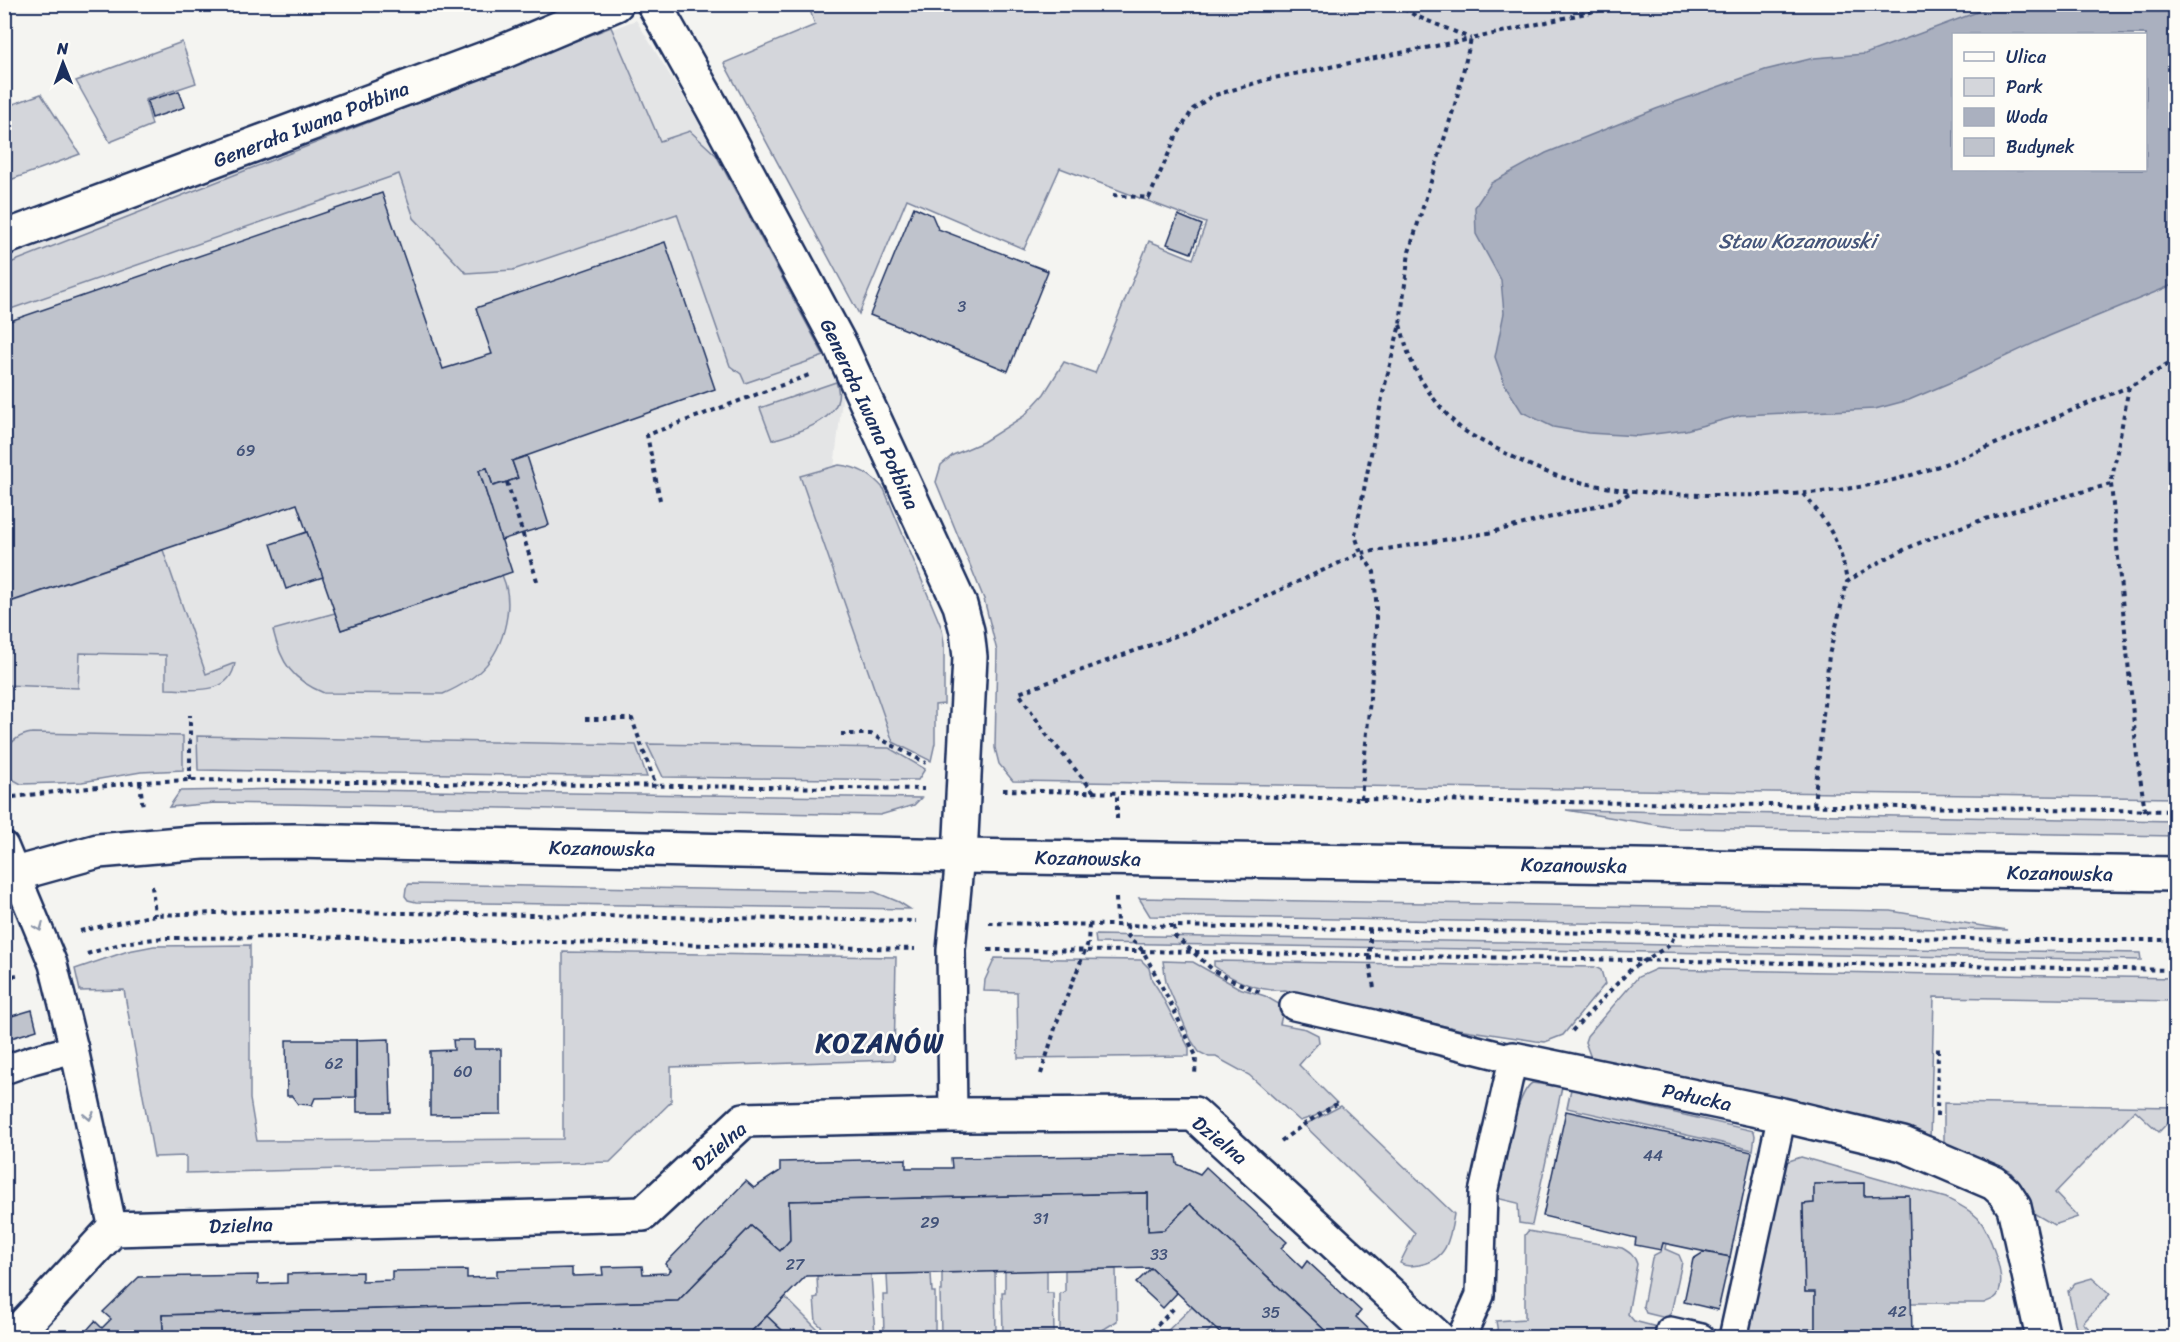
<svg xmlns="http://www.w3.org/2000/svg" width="2180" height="1342" font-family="Sriracha,sans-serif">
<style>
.built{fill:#e4e5e6}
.green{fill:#d4d6db;stroke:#78829c;stroke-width:1.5;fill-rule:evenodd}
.water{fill:#aab0bf;stroke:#717c98;stroke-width:1.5;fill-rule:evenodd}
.building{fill:#bfc3cc;stroke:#1b2f5e;stroke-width:1.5}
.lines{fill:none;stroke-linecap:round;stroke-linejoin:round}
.lane-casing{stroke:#1b2f5e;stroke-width:32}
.street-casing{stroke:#1b2f5e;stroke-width:38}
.path{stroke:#1b2f5e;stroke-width:4;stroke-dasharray:4.5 4.5;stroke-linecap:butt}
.lane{stroke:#fdfcf7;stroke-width:27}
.street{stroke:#fdfcf7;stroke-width:33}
.oneway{stroke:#8c96aa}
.labels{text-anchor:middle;stroke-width:5;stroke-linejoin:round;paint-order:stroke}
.number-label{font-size:16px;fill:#44547a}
.street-label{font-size:20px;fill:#1b2f5e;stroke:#fdfcf7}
.water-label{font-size:21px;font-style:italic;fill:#46567b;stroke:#fdfcf7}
.district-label{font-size:26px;font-weight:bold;letter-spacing:1.5px;fill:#1b2f5e;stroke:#fdfcf7}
</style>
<rect width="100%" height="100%" fill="#f4f4f1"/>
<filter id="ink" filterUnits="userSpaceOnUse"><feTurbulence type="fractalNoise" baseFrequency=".0167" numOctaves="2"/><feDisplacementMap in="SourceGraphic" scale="12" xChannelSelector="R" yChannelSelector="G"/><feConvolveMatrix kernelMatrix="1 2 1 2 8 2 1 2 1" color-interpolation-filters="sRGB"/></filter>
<g filter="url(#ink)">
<polygon class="built" points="636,20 694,114 843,392 834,468 930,752 141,770 82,781 5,786 5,257"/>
<g class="green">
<path d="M808 4 2175 5V798L1013 781 999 764 995 748 997 651 984 599 936 482 941 465 953 455 983 442 1024 416 1044 394 1064 362 1095 373 1149 241 1193 259 1206 223 1060 168 1024 249 907 199 859 314 724 63 815 25ZM1954 34H2146V170H1954Z"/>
<polygon points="611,27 660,141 690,131 716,155 824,356 745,383 741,374 730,366 677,214 513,270 466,273 414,218 399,174 5,311 5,265"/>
<polygon points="182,42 196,83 145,100 152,125 110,142 76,81"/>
<polygon points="41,94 80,154 5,182 5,107"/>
<path d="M836 382C851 419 796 433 772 440L760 408Z"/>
<path d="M839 465C858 467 871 474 884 489L942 629 944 644V704L935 705V743L931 761 893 742 800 476Z"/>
<path d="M163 550 206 674 235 663C230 697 191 689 166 689V655L80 653 78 688 5 685V604Z"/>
<path d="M502 575C508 588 509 602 507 616 501 657 480 678 443 694L324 693C292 680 281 663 273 630L335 613 341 630Z"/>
<path d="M32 733 183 736V770L141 772 82 782 56 783 21 784 7 776C3 754 7 737 32 733Z"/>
<polygon points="197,736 636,745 647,777 198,770"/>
<polygon points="647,744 889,748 925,769 918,780 663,777"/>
<polygon points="283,789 921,798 914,805 880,815 284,804 215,803 169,807 180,791"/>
<polygon points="1566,810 2175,821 2176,836 1675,828"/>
<polygon points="409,884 875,892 899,902 910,909 416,902 408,900 405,896 406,888"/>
<polygon points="1139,898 1891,911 2007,930 1150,916"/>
<polygon points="1095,935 2140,953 2141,960 1096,943"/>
<polygon points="250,945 250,1099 257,1141 563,1139 563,952 896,957 894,1060 671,1067 671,1102 610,1162 186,1173 186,1156 154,1157 124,990 80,991 75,969 128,951 154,946"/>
<polygon points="995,958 1141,960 1149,968 1152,980 1158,989 1189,1048 1189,1056 1018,1058 1017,992 984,991 985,980"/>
<polygon points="1163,961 1193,962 1239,988 1265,996 1284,1007 1280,1024 1306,1029 1318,1035 1319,1042 1299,1065 1337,1103 1315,1116 1300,1121 1249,1075 1216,1057 1209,1057 1199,1052 1191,1040 1166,982"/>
<path d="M1214 961 1595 967 1601 970 1605 984 1563 1035 1545 1042 1536 1041 1458 1029 1285 990C1260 992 1234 981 1214 966Z"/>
<polygon points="1656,969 2175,978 2175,1001 1934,997 1930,1139 1754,1094 1591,1058 1585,1042 1587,1036 1638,977"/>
<path d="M1532 1083 1562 1087 1532 1225 1519 1223 1518 1203 1496 1198C1500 1175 1515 1094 1532 1083Z"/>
<polygon points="1571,1089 1754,1131 1755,1136 1753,1150 1567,1108"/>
<polygon points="1944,1103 2175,1107 2176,1114 2159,1132 2135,1110 2055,1193 2078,1217 2054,1225 2035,1214 2025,1191 2010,1171 1944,1144"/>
<path d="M1341 1106 1454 1214C1450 1239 1447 1260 1419 1265 1411 1266 1406 1267 1400 1263L1415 1233 1304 1125Z"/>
<path d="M1801 1157 1946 1198C1958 1204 1969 1209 1978 1218 1989 1231 2006 1276 1999 1292 1997 1299 1990 1300 1984 1303H1911L1909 1195 1864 1196V1183L1814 1184V1203L1803 1204 1805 1292H1815V1329H1805V1337L1743 1338 1780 1170 1786 1162Z"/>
<path d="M1528 1231 1622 1248C1629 1252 1635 1256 1637 1264L1628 1314 1634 1321 1661 1328 1659 1337 1499 1338 1496 1321 1525 1319V1235Z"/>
<polygon points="1663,1243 1666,1243 1665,1249 1679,1255 1682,1262 1671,1313 1666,1318 1646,1313 1643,1306 1652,1258 1654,1255 1660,1252"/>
<polygon points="1116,1269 1117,1321 1101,1331 1060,1332 1060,1293 1065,1292 1065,1270"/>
<polygon points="1047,1270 1047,1293 1053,1293 1054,1332 1003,1333 1002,1292 1005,1292 1005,1271"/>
<polygon points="995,1271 996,1333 941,1334 940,1291 942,1291 942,1273"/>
<polygon points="931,1273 932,1292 935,1292 935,1334 884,1335 883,1295 888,1295 887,1274"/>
<polygon points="871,1274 875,1335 832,1336 816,1322 814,1298 818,1297 817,1276"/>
<polygon points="2092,1278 2110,1294 2083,1323 2098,1337 2078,1337 2068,1291 2075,1283"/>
<polygon points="785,1297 825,1337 790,1337 767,1316"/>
<polygon points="1192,1307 1213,1327 1203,1337 1160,1338"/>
</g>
<path class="water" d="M1996 5H2175V284L2049 336 1949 383 1909 400 1875 409 1741 415 1686 430 1638 436 1588 433 1553 427 1522 412 1505 385 1495 357 1504 313 1501 280 1476 234 1475 207 1491 183 1546 153 1656 109 1765 70 1814 58 1865 54ZM1954 34H2146V170H1954Z"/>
<g class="building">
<polygon points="179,91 185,107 152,118 147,101"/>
<polygon points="382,193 443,369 492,354 476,308 665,242 715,389 512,461 518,478 507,482 493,486 487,468 479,470 512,572 341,630 297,504 4,604 4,323"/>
<polygon points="914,207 932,215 938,229 1048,271 1008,371 870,315"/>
<polygon points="1178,215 1202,225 1191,253 1167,244"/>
<polygon points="527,456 549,525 501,540 479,470 487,468 493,486 507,482 518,478 512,461"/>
<polygon points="307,532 323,577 286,589 271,544"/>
<polygon points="32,1010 37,1030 11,1038 5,1018"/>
<polygon points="389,1039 391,1112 357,1112 356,1040"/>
<polygon points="286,1040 356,1040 356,1097 315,1098 312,1105 298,1104 292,1096 287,1096"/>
<polygon points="453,1040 474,1040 474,1049 501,1049 501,1114 430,1115 430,1051 454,1050"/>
<polygon points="1566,1111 1752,1152 1730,1257 1663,1243 1661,1250 1635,1245 1636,1238 1543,1216"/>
<polygon points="1176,1155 1177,1164 1200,1174 1206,1167 1287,1242 1281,1248 1302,1268 1307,1261 1361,1311 1356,1317 1378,1338 1333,1338 1190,1204 1164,1230 1148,1231 1148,1193 789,1201 790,1240 780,1251 751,1226 678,1301 162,1315 164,1338 130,1338 128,1336 127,1338 80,1338 95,1321 102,1328 111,1319 103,1312 139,1277 258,1275 258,1284 287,1283 287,1274 362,1272 362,1281 392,1280 392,1271 467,1270 467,1278 497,1277 497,1270 572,1268 572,1276 603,1275 602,1267 642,1266 643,1274 667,1273 671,1270 665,1264 746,1181 754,1188 780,1171 780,1162 906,1159 906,1168 952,1168 951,1158"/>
<polygon points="1864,1183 1864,1196 1909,1195 1912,1338 1805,1338 1805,1329 1815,1329 1815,1292 1805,1292 1803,1204 1814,1203 1814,1184"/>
<polygon points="1148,1193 1148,1231 1164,1230 1190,1204 1333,1338 1225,1338 1151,1268 806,1276 745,1338 164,1338 162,1315 678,1301 751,1226 780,1251 790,1240 789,1201"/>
<polygon points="1704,1252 1730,1257 1718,1310 1684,1302 1693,1259"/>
<polygon points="1151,1268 1177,1293 1163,1308 1136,1283"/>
<polygon points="767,1316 790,1338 745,1338"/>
</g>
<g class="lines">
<g class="lane-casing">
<g id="lane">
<polyline points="4,846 53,964 74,1049 113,1229"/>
<polyline points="1294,1006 1374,1024 1513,1059 1483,1193 1480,1295 1461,1338"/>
<polyline points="4,1070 32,1060 74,1049"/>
<polyline points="953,1115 951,950 960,856"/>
<polyline points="1670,1331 1701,1338"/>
<polyline points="1733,1338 1782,1115"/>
</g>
</g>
<g class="street-casing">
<g id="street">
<polyline points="654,4 712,107 840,345 960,605 967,631 970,657 960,856"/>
<polyline points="4,238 500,53 616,4"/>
<polyline points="4,877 98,851 203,842 295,841 960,856 2176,874"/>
<polyline points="1513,1059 1782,1115 1903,1144 1994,1183 2005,1193 2014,1207 2043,1338"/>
<polyline points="12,1338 113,1229 643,1214 744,1120 953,1115 1162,1114 1194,1114 1438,1338"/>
</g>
</g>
<g class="path">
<polyline points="1396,4 1416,16 1470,38"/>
<polyline points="1113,195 1149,198 1176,137 1193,109 1212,96 1269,79 1471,39"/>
<path d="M1400 325C1404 336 1406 349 1411 360 1420 382 1438 406 1455 423 1467 435 1486 443 1501 451 1523 462 1544 473 1568 479 1617 492 1666 495 1716 495 1778 496 1841 494 1901 478 1980 456 2052 416 2129 387"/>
<polyline points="507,482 538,584"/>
<path d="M1803 494C1829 523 1841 544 1847 582"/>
<polyline points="660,500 647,435 809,375"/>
<polyline points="585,719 632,719 656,786"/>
<polyline points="841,734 871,734 926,763"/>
<polyline points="190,780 190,715"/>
<polyline points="140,782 143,808"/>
<polyline points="1003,790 1361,799 2176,811"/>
<polyline points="1094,792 1046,734 1019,693 1192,630 1361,553 1488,533 1615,501 1632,492"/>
<polyline points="4,798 140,782 190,780 924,789"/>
<polyline points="1361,799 1376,631 1376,599 1374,572 1361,553 1355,535 1383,393 1400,324 1409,252 1456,101 1471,39 1626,4"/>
<path d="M1814 805 1829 655 1847 582C1922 530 2024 508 2111 484"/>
<polyline points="2145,811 2137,756 2111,484 2129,387 2176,360"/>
<polyline points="1117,819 1117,793"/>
<polyline points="152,886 155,915"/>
<polyline points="1116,898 1117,924"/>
<polyline points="989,923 2027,940 2176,940"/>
<polyline points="1127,925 1128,936 1143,951 1169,1000 1196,1056 1195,1076"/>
<polyline points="1174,926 1175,936 1213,970 1229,979 1260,992"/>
<polyline points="1370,929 1370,965 1374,988"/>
<polyline points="80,931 155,915 277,911 916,921"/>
<polyline points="988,950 1143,951 2176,970"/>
<polyline points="87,954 123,943 163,938 304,937 915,949"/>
<polyline points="4,978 17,975"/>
<polyline points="1572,1031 1631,969 1670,945 1675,934"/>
<polyline points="1041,1074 1057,1022 1088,943 1089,924"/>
<polyline points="1937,1116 1938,1047"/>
<polyline points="1281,1141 1306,1123 1338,1103"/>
<polyline points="1145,1338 1176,1306"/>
<polyline points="1211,1338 1218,1330"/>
</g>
<use href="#lane" class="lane"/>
<use href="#street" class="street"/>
</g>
<defs><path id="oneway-chevron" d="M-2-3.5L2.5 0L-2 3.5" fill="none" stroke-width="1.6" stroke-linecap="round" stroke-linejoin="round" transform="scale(1.5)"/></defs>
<g class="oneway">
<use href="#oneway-chevron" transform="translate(39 927) rotate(68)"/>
<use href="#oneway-chevron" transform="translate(89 1116) rotate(78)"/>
</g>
</g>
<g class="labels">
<g class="number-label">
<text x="962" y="312">3</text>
<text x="246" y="456">69</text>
<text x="334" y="1069">62</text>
<text x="463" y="1077">60</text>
<text x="1653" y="1161">44</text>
<text x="1041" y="1224">31</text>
<text x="930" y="1228">29</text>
<text x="1159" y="1260">33</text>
<text x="795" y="1270">27</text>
<text x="1897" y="1317">42</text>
<text x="1271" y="1318">35</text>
</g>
<g class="street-label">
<text transform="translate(311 124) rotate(-21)" y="7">Generała Iwana Połbina</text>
<text transform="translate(870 414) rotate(65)" y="7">Generała Iwana Połbina</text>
<text transform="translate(602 848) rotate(1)" y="7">Kozanowska</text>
<text transform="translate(1088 858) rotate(1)" y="7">Kozanowska</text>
<text transform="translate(1574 865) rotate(1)" y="7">Kozanowska</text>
<text transform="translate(2060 873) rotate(1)" y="7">Kozanowska</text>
<text transform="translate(1697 1097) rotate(12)" y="7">Pałucka</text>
<text transform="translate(1220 1140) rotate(39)" y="7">Dzielna</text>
<text transform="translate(719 1146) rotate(-40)" y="7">Dzielna</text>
<text transform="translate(241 1225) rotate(-2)" y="7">Dzielna</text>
</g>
<g class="water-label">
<text x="1797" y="248">Staw Kozanowski</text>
</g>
<g class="district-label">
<text x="880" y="1052">KOZANÓW</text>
</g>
</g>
<rect width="2180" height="1342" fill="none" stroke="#fdfcf7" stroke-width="24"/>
<rect x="12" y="12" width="2156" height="1318" fill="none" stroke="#1b2f5e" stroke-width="2" filter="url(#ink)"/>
<rect x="1952" y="33" width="195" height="138" fill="#fdfcf7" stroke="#a3aaba" stroke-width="1.5"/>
<rect x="1964" y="52" width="30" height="9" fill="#fdfcf7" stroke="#a3aaba" stroke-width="1.5"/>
<text x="2006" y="63" font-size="18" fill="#1b2f5e">Ulica</text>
<rect x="1964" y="78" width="30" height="18" fill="#d4d6db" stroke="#a3aaba" stroke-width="1.5"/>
<text x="2006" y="93" font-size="18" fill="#1b2f5e">Park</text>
<rect x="1964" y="108" width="30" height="18" fill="#aab0bf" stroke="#a3aaba" stroke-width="1.5"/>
<text x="2006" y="123" font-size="18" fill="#1b2f5e">Woda</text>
<rect x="1964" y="138" width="30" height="18" fill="#bfc3cc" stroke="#a3aaba" stroke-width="1.5"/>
<text x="2006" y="153" font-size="18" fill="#1b2f5e">Budynek</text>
<g transform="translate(63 63) rotate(359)" stroke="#fdfcf7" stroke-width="4.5" paint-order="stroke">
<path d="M0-4.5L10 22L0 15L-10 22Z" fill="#1b2f5e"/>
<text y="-9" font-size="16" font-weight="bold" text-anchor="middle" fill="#1b2f5e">N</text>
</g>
</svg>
